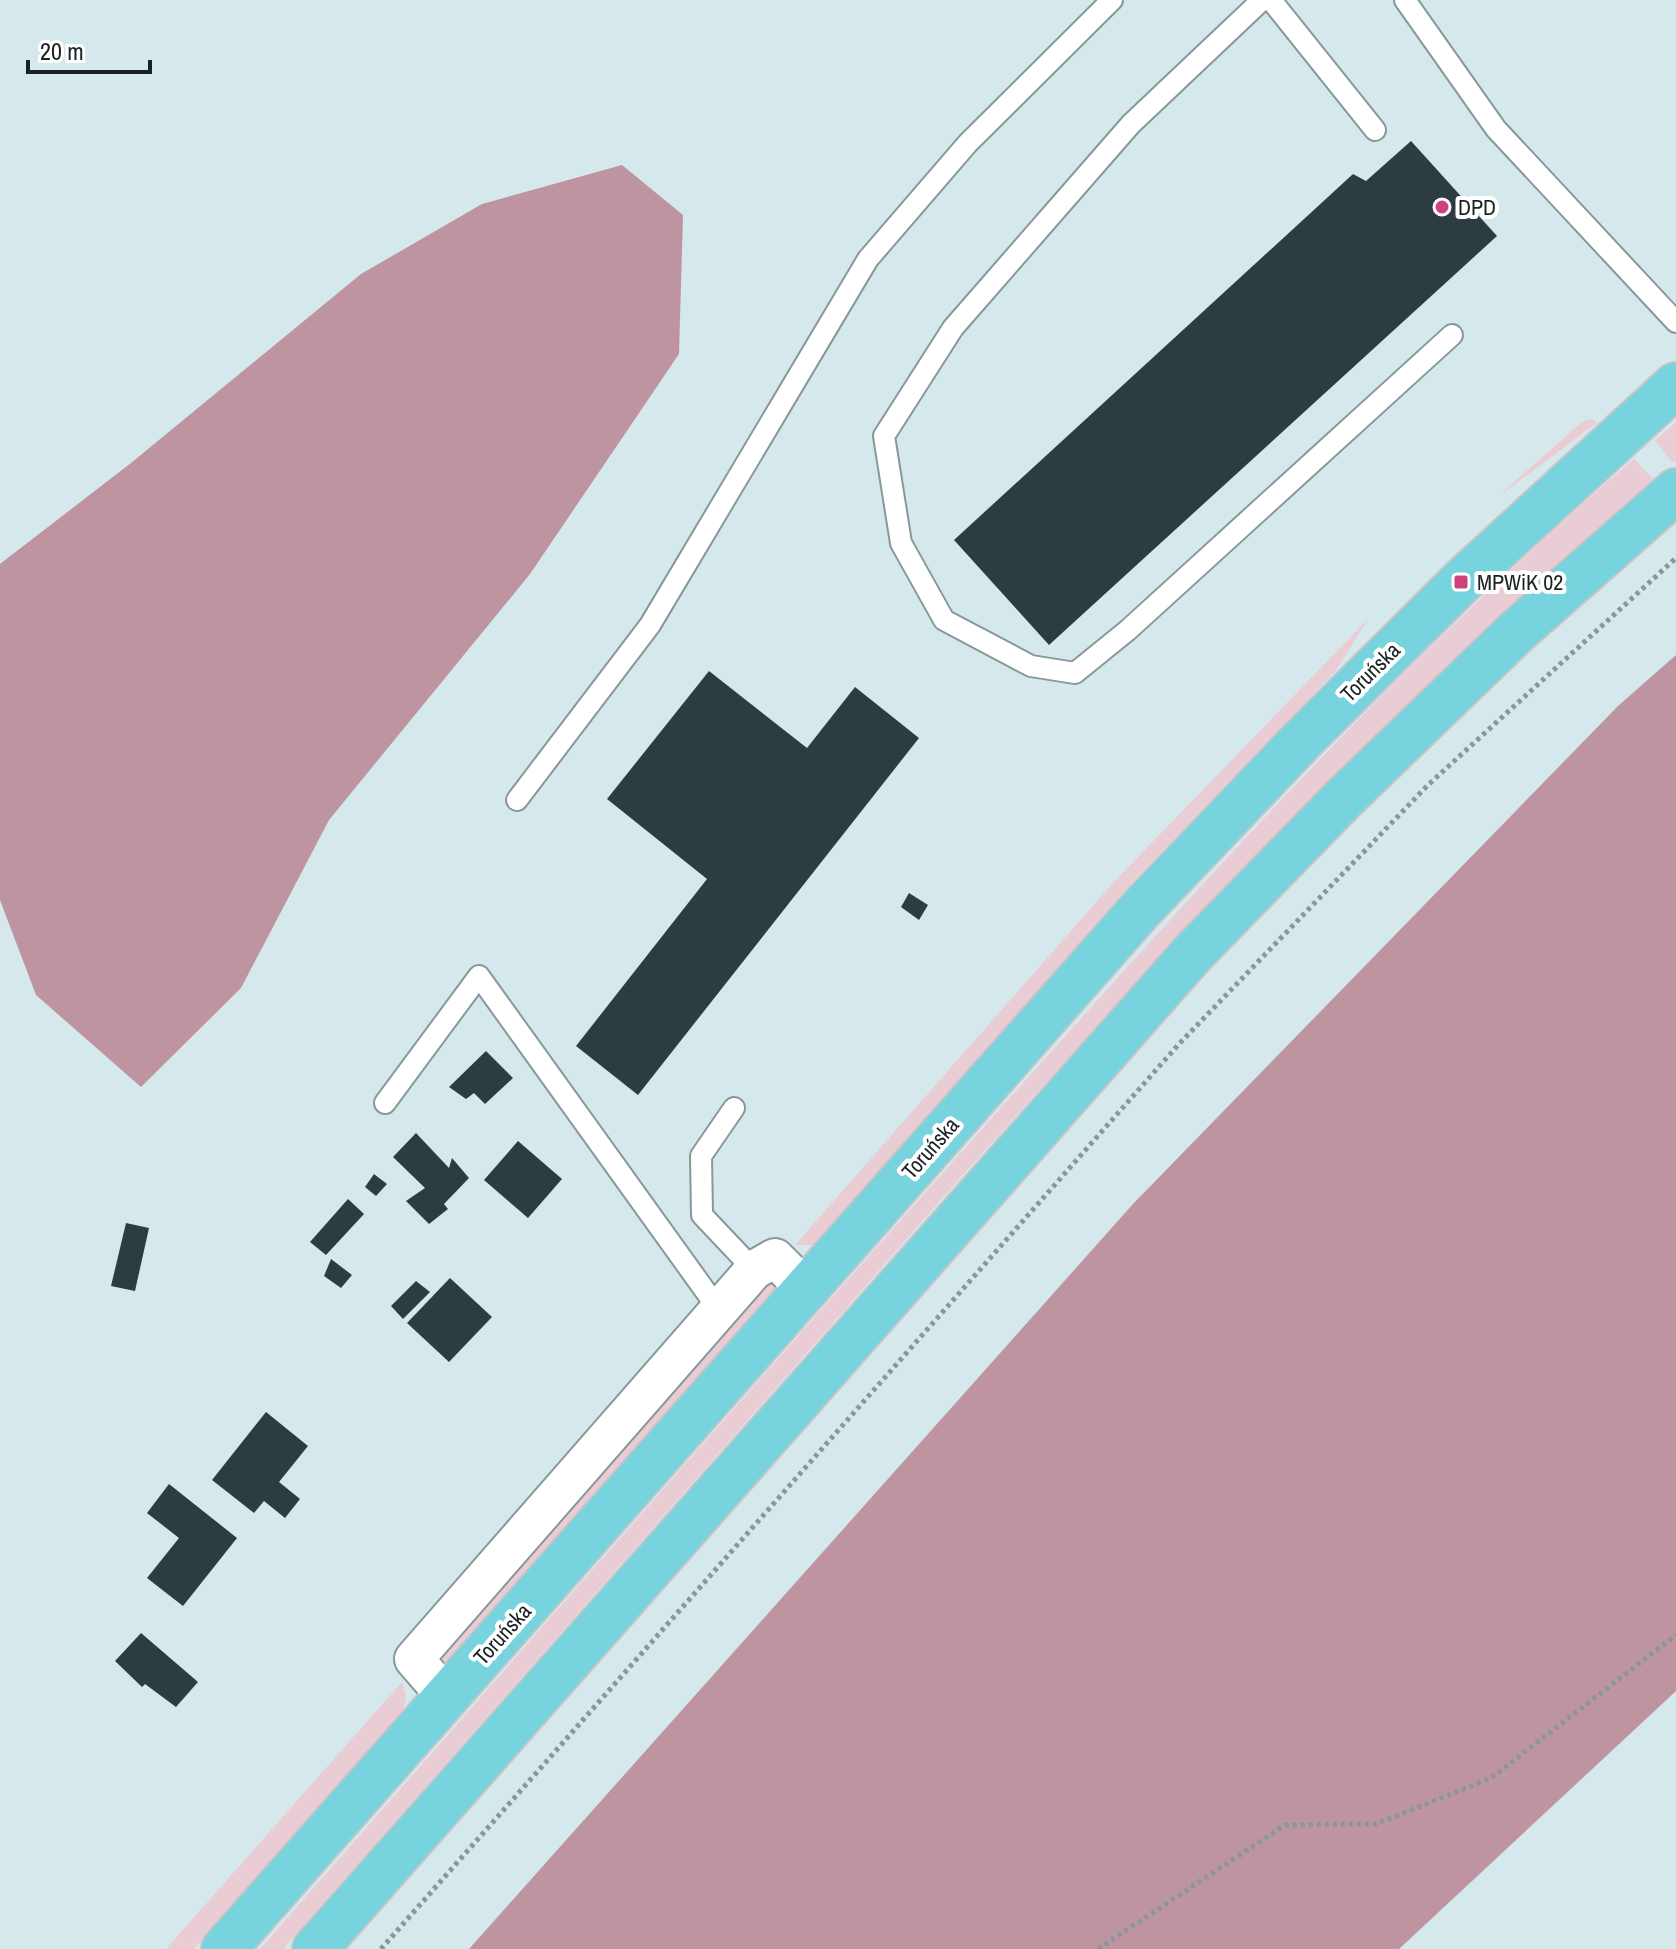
<svg xmlns="http://www.w3.org/2000/svg" width="1676" height="1949" font-family="'Archivo Narrow',sans-serif">
<style>
.green{fill:#eaccd4}
.forest{fill:#be94a0}
.building{fill:#2d3d3f}
.lines{fill:none;stroke-linecap:round;stroke-linejoin:round}
.lane-casing{stroke:#87989b;stroke-width:24}
.street-casing{stroke:#87989b;stroke-width:42}
.primary-casing{stroke:#c3c5c6;stroke-width:48}
.path{stroke:#89979a;stroke-width:5;stroke-dasharray:4 4;stroke-linecap:butt}
.lane{stroke:#fff;stroke-width:20}
.street{stroke:#fff;stroke-width:38}
.primary{stroke:#77d3de;stroke-width:44}
.poi-dot{fill:#cd437c;stroke:#fff;stroke-width:3}
.labels{text-anchor:middle;stroke-width:8;stroke-linejoin:round;paint-order:stroke}
.poi-label{font-size:22px;fill:#1a2122;stroke:#fff;text-anchor:start}
.street-label{font-size:22px;fill:#1a2122;stroke:#fff}
</style>
<rect width="100%" height="100%" fill="#d5e8eb"/>
<g class="green">
<polygon points="1589,419 1598,422 1496,498 1582,422"/>
<polygon points="1676,422 1676,460 1673,463 1655,441"/>
<path d="M1634 459 1654 480 1441 673 1188 926 969 1168 283 1949H260C509 1666 756 1381 1008 1100 1207 878 1407 654 1634 459Z"/>
<polygon points="1369,618 1336,670 1123,892 817,1245 795,1245 1113,883"/>
<polygon points="767,1281 776,1284 776,1289 445,1664 438,1660"/>
<polygon points="402,1682 406,1696 403,1711 194,1949 166,1949"/>
</g>
<g class="forest">
<polygon points="622,165 683,215 679,354 530,574 329,820 241,988 141,1087 36,995 0,900 0,564 131,463 361,274 482,204"/>
<polygon points="1676,655 1676,1691 1399,1949 469,1949 1133,1204 1618,706"/>
</g>
<g class="building">
<polygon points="1411,141 1497,236 1049,645 954,540 1353,174 1366,181"/>
<polygon points="709,671 807,748 855,687 919,738 638,1095 576,1046 707,879 607,799"/>
<polygon points="909,893 928,905 919,920 901,907"/>
<polygon points="486,1051 513,1078 485,1104 474,1093 466,1099 449,1087"/>
<polygon points="416,1133 449,1168 452,1158 469,1178 444,1204 448,1209 429,1224 406,1201 425,1188 393,1157"/>
<polygon points="518,1141 562,1179 528,1218 484,1180"/>
<polygon points="374,1174 387,1184 376,1196 365,1187"/>
<polygon points="348,1199 364,1214 326,1255 310,1242"/>
<polygon points="126,1223 149,1228 135,1291 111,1286"/>
<polygon points="331,1259 352,1275 341,1288 324,1276"/>
<polygon points="450,1278 492,1317 449,1362 407,1323"/>
<polygon points="416,1281 430,1292 403,1319 391,1306"/>
<polygon points="266,1412 308,1446 279,1482 300,1499 285,1518 264,1501 254,1513 212,1480"/>
<polygon points="169,1484 237,1538 183,1606 147,1578 179,1538 147,1513"/>
<polygon points="141,1633 198,1682 176,1707 145,1684 142,1687 115,1661"/>
</g>
<g class="lines">
<g class="lane-casing">
<g id="lane">
<polyline points="1262,0 1131,124 953,328 884,436 901,543 944,620 1031,666 1075,673 1128,630 1452,335"/>
<polyline points="1271,0 1375,130"/>
<polyline points="1405,0 1496,129 1676,322"/>
<polyline points="517,800 650,625 868,259 968,143 1112,0"/>
<polyline points="385,1103 479,976 719,1310"/>
<polyline points="734,1108 701,1156 702,1215 754,1270"/>
</g>
</g>
<g class="street-casing">
<polyline id="street" points="446,1696 414,1659 754,1270 775,1258 807,1290"/>
</g>
<g class="primary-casing">
<g id="primary">
<polyline points="224,1949 1140,910 1302,740 1461,582 1676,385"/>
<polyline points="315,1949 1192,954 1343,799 1515,633 1676,491"/>
</g>
</g>
<g class="path">
<polyline points="381,1949 1179,1044 1428,785 1676,558"/>
<polyline points="1098,1949 1285,1825 1376,1824 1491,1778 1676,1635"/>
</g>
<use href="#lane" class="lane"/>
<use href="#street" class="street"/>
<use href="#primary" class="primary"/>
</g>
<g class="poi-dot">
<circle cx="1442" cy="207" r="8"/>
<rect x="1453" y="574" width="16" height="16" rx="4"/>
</g>
<g class="labels">
<g class="poi-label">
<text x="1458" y="215">DPD</text>
<text x="1477" y="590">MPWiK 02</text>
</g>
<g class="street-label">
<text transform="translate(1370 672) rotate(-45)" y="8">Toruńska</text>
<text transform="translate(930 1148) rotate(-49)" y="8">Toruńska</text>
<text transform="translate(502 1634) rotate(-48)" y="8">Toruńska</text>
</g>
</g>
<path d="M28 60v12h122v-12" fill="none" stroke="#1a2122" stroke-width="4"/>
<text x="40" y="60" font-size="24" fill="#1a2122" stroke="#ffffff" stroke-width="6" paint-order="stroke">20 m</text>
</svg>
